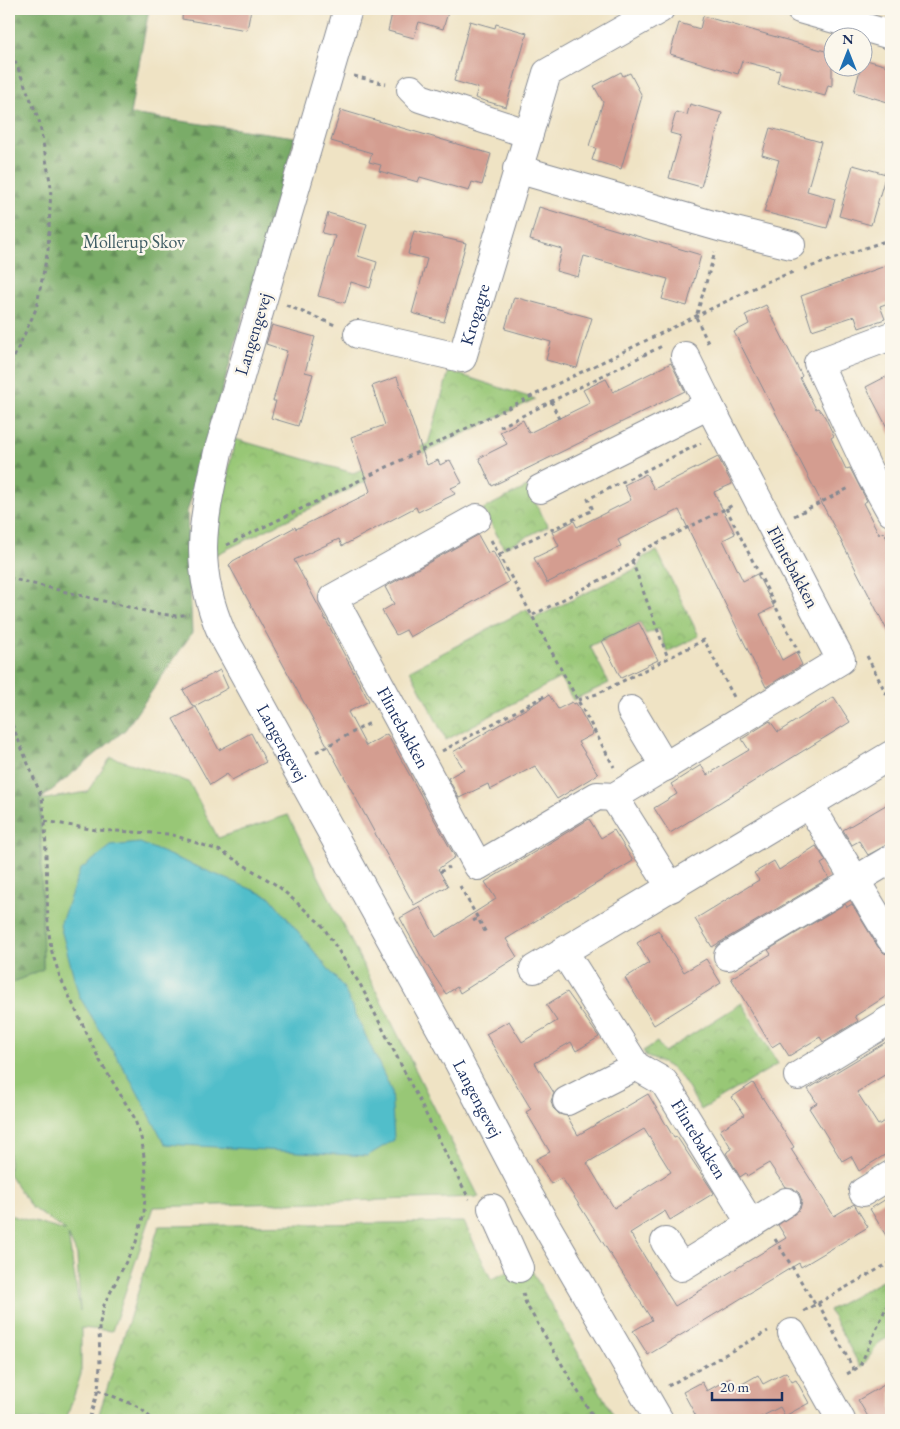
<svg xmlns="http://www.w3.org/2000/svg" width="900" height="1429" font-family="'EB Garamond',serif">
<style>
.grass{fill:#98c776;stroke:#5a7b6a;fill-rule:evenodd}
.forest{fill:url(#forest-firs);stroke:#4a6e62}
.park{fill:url(#park-crowns);stroke:#5a7b6a}
.water{fill:#51beca;stroke:#367694}
.building{fill:#d49d90;fill-rule:evenodd}
.lines{fill:none;stroke-linecap:round;stroke-linejoin:round}
.minor-casing{stroke:#858991;stroke-width:30}
.path{stroke:#858991;stroke-width:3;stroke-dasharray:4 4;stroke-linecap:butt}
.minor{stroke:#fff;stroke-width:28}
.labels{text-anchor:middle;stroke-width:5;stroke-linejoin:round;paint-order:stroke}
.park-label{font-size:18px;fill:#405d65;stroke:#fbf7ec}
.street-label{font-size:18px;fill:#1b2f5e;stroke:#fbf7ec}
</style>
<defs>
<pattern id="forest-firs" width="22" height="20" patternUnits="userSpaceOnUse" patternTransform="scale(1.25)"><rect width="22" height="20" fill="#7aac67"/><path d="M5 1l3.5 6h-7zM16 11l3.5 6h-7z" fill="#638c58"/></pattern>
<pattern id="park-crowns" width="20" height="18" patternUnits="userSpaceOnUse" patternTransform="scale(1.25)"><rect width="20" height="18" fill="#98c776"/><path d="M2 6a3 3 0 1 1 6 0M12 15a3 3 0 1 1 6 0" fill="none" stroke="#82ab68"/></pattern>
</defs>
<rect width="100%" height="100%" fill="#fbf7ec"/>
<filter id="ink" filterUnits="userSpaceOnUse"><feTurbulence type="fractalNoise" baseFrequency=".02" numOctaves="2"/><feDisplacementMap in="SourceGraphic" scale="10" xChannelSelector="R" yChannelSelector="G"/><feConvolveMatrix kernelMatrix="1 2 1 2 8 2 1 2 1" color-interpolation-filters="sRGB"/></filter>
<filter id="wash" filterUnits="userSpaceOnUse"><feTurbulence type="fractalNoise" baseFrequency=".0096" numOctaves="4" result="noise"/><feDisplacementMap in="SourceGraphic" scale="20" xChannelSelector="R" yChannelSelector="G"/><feGaussianBlur stdDeviation="1.12" result="paint"/><feColorMatrix in="noise" values="0 0 0 0 0 0 0 0 0 0 0 0 0 0 0 0 0 1.4 0 .05"/><feComposite in="paint" operator="in"/></filter>
<g filter="url(#wash)">
<rect width="100%" height="100%" fill="#efe3c4"/>
<path class="grass" d="M111 757 189 782 218 838 288 815 479 1197 154 1207 112 1331 81 1328V1374L66 1420H9V1215L66 1231 31 1207 9 1174V984L43 969 40 800 87 792ZM68 1235 77 1255 80 1311Z"/>
<polygon class="forest" points="9,9 149,9 130,114 295,137 187,512 192,633 125,730 40,800 43,969 9,984"/>
<g class="park">
<polygon points="449,371 535,399 211,557 235,439 353,473 428,444"/>
<polygon points="527,487 548,526 504,548 483,509"/>
<polygon points="657,551 699,636 667,652 659,629 646,634 640,622 590,646 609,683 573,700 560,678 446,740 410,670 527,609 533,619 637,568 643,557"/>
<path d="M742 1003 778 1064 701 1110C683 1081 682 1068 647 1057L643 1051 657 1042 664 1052Z"/>
<polygon points="464,1222 491,1279 528,1264 616,1420 97,1420 159,1226"/>
<polygon points="891,1276 891,1336 880,1342 861,1368 829,1310"/>
</g>
<polygon class="water" points="140,843 270,897 343,987 391,1090 394,1140 367,1156 165,1144 132,1082 79,996 60,925 80,870 111,846"/>
<g id="blocks">
<g class="building">
<polygon points="183,9 251,9 247,30 182,19"/>
<polygon points="393,9 449,9 443,29 419,22 414,38 388,31"/>
<polygon points="703,16 832,53 832,86 828,85 825,96 777,83 780,71 742,61 738,74 670,54 679,23 700,29"/>
<polygon points="470,21 495,28 496,24 527,33 506,107 475,98 478,88 454,81"/>
<polygon points="863,59 891,67 891,103 854,92"/>
<polygon points="621,72 623,76 630,73 642,96 621,169 592,160 596,148 589,146 603,102 594,86"/>
<polygon points="690,104 722,113 701,187 669,178 681,136 670,133 676,112 687,115"/>
<polygon points="341,110 491,154 482,185 472,182 469,191 420,177 418,182 379,171 381,165 369,162 372,153 331,141"/>
<polygon points="770,128 821,142 807,191 835,199 827,228 764,212 779,160 762,155"/>
<polygon points="853,165 886,174 871,225 839,216"/>
<polygon points="539,207 701,255 687,306 662,299 668,279 584,256 578,277 556,271 562,249 530,240"/>
<polygon points="328,213 367,224 358,256 377,262 370,288 351,282 345,303 318,296 335,236 322,233"/>
<polygon points="414,231 466,243 444,322 412,313 427,259 408,254"/>
<polygon points="891,264 891,302 880,306 885,319 859,328 855,316 812,330 801,296"/>
<polygon points="514,297 592,318 577,368 546,360 551,342 505,329"/>
<polygon points="766,305 802,376 800,378 816,409 818,408 825,417 834,436 831,438 846,469 850,468 867,501 863,503 879,534 884,532 891,547 891,638 734,332 749,324 745,315"/>
<polygon points="272,325 315,337 305,372 313,374 298,426 271,418 276,401 273,401 287,351 266,344"/>
<polygon points="671,363 685,391 492,486 479,458 507,444 500,432 523,420 529,433 590,403 583,390 606,379 613,392"/>
<polygon points="891,374 891,435 866,387"/>
<polygon points="397,377 427,465 438,460 440,465 450,460 462,483 451,488 455,494 418,512 416,507 342,546 339,539 294,560 369,701 348,712 366,746 387,734 455,857 438,869 448,886 414,905 229,565 233,561 295,527 296,529 367,494 370,491 351,437 385,425 372,386"/>
<polygon points="718,457 732,484 714,492 735,534 723,540 743,581 757,574 774,607 760,614 782,660 796,652 802,665 766,687 679,510 618,540 621,546 547,583 534,558 559,546 552,532 574,521 577,527 631,500 624,485 646,474 654,489"/>
<polygon points="478,535 488,553 493,551 509,582 410,637 406,630 396,635 382,611 394,604 385,587"/>
<polygon points="639,623 658,660 621,678 602,641"/>
<polygon points="220,670 228,688 193,707 183,690"/>
<polygon points="549,695 558,709 572,702 573,704 576,703 593,734 578,742 598,774 557,799 535,766 490,790 488,784 459,798 448,778 464,769 453,752"/>
<polygon points="834,697 850,722 670,833 654,808 677,794 671,784 701,765 707,775 749,750 742,739 759,728 770,721 778,732"/>
<polygon points="196,707 219,750 251,733 266,762 232,780 227,774 210,785 173,719"/>
<polygon points="891,802 891,843 868,855 859,841 852,845 843,830"/>
<polygon points="589,819 601,838 614,830 633,861 506,939 517,957 460,993 457,987 446,994 421,956 400,918 420,907 436,937 496,899 485,882"/>
<polygon points="816,846 826,861 821,864 829,878 712,947 695,919 759,880 754,873 774,861 779,870"/>
<polygon points="845,904 847,907 852,904 878,947 884,953 891,955 891,993 855,1016 858,1021 823,1042 820,1037 789,1056 780,1042 772,1047 731,978 771,954 768,950"/>
<polygon points="658,930 684,972 706,959 721,983 654,1025 625,978 649,963 637,943"/>
<path d="M567 992 599 1037 576 1051 571 1042 535 1063 554 1093 551 1101 553 1108 559 1114 567 1116 578 1135 648 1094 674 1138 677 1137 714 1193 670 1220 665 1211 630 1233 675 1306 786 1238 778 1225 800 1209 802 1201 799 1193 793 1188 785 1187 769 1163 747 1176 746 1173 740 1177 726 1153 732 1149 720 1130 744 1115 732 1097 753 1083 794 1147 791 1149 834 1216 854 1204 868 1227 801 1267 799 1263 648 1355 633 1331 652 1320 562 1178 551 1184 536 1159 550 1152 526 1112 531 1109 486 1034 509 1021 522 1042 557 1021 546 1005ZM644 1129 671 1172 614 1208 587 1163Z"/>
<polygon points="891,1039 891,1071 857,1092 878,1125 891,1117 891,1151 859,1171 851,1156 842,1161 823,1130 809,1108 817,1103 808,1089"/>
<polygon points="891,1196 891,1244 870,1209"/>
<polygon points="786,1372 792,1382 796,1380 809,1403 785,1416 780,1407 755,1420 698,1420 683,1392 702,1382 707,1391 730,1378 735,1388 758,1375 763,1384"/>
<polygon points="891,1381 891,1420 870,1420 858,1400"/>
</g>
</g>
</g>
<g filter="url(#ink)">
<use href="#blocks" fill-opacity="0" stroke="#858991" stroke-width="1"/>
<g class="lines">
<g class="minor-casing">
<g id="minor">
<path id="s1" d="M348 9 218 452C203 522 192 565 222 634L450 1046 528 1194 659 1420"/>
<polyline points="800,9 891,35"/>
<polyline points="411,89 420,98 529,134"/>
<polyline points="517,169 723,228 791,245"/>
<path id="s2" d="M358 334 462 358 547 73 660 9"/>
<polyline points="891,336 818,363 871,476 891,512"/>
<polyline points="685,356 709,405"/>
<path id="s3" d="M477 518 333 598 478 866 597 796 614 797 841 660 709 405 540 489"/>
<polyline points="631,710 665,767"/>
<polyline points="614,797 671,888"/>
<polyline points="809,804 891,939"/>
<path id="s4" d="M564 952 636 1066 664 1082 751 1224 786 1202"/>
<polyline points="728,956 891,859"/>
<polyline points="534,969 891,755"/>
<polyline points="798,1076 891,1019"/>
<polyline points="567,1101 636,1066"/>
<polyline points="863,1192 891,1175"/>
<polyline points="492,1208 519,1268"/>
<polyline points="665,1242 681,1267 751,1224"/>
<polyline points="792,1333 841,1420"/>
</g>
</g>
<g class="path">
<polyline points="9,46 39,120 51,187 48,250 36,309 9,368"/>
<polyline points="354,76 386,84"/>
<polyline points="804,269 891,239"/>
<polyline points="286,305 335,325"/>
<polyline points="708,343 696,317 715,252"/>
<polyline points="551,401 559,419"/>
<polyline points="500,427 662,346"/>
<polyline points="726,508 800,655"/>
<polyline points="794,516 849,488"/>
<polyline points="491,540 614,767"/>
<polyline points="227,545 766,282 796,271"/>
<polyline points="500,554 593,510 588,499 701,443"/>
<polyline points="632,561 668,658"/>
<polyline points="9,578 153,613 176,616 189,614"/>
<polyline points="533,615 629,565 639,552 733,505"/>
<polyline points="867,656 891,703"/>
<polyline points="578,700 597,694 704,640 734,697"/>
<polyline points="9,717 42,798 45,821 48,925 51,949 60,977 100,1061 134,1117 142,1141 146,1173 144,1214 136,1242 104,1305 99,1327 100,1366 98,1390 89,1420"/>
<polyline points="442,751 548,694"/>
<polyline points="316,752 372,722"/>
<polyline points="45,821 96,830 170,834 221,851 278,886 322,925 361,986 469,1199"/>
<polyline points="440,872 449,867"/>
<polyline points="460,886 486,933"/>
<polyline points="473,921 478,918"/>
<polyline points="775,1239 815,1304"/>
<polyline points="523,1293 526,1304 595,1420"/>
<polyline points="818,1303 854,1370 845,1375"/>
<polyline points="804,1311 891,1262"/>
<polyline points="854,1370 860,1366 889,1301"/>
<polyline points="668,1386 768,1331"/>
<polyline points="98,1390 139,1407 153,1420"/>
</g>
<use href="#minor" class="minor"/>
</g>
</g>
<g class="labels">
<g class="park-label">
<text x="134" y="248">Mollerup Skov</text>
</g>
<g class="street-label">
<text dy="6" stroke="none"><textPath href="#s2" startOffset="152">Krogagre</textPath></text>
<text transform="translate(253 334) rotate(-73)" y="6">Langengevej</text>
<text transform="translate(793 567) rotate(62)" y="6">Flintebakken</text>
<text dy="6" stroke="none"><textPath href="#s3" startOffset="312">Flintebakken</textPath></text>
<text dy="6" stroke="none"><textPath href="#s1" startOffset="772">Langengevej</textPath></text>
<text dy="6" stroke="none"><textPath href="#s1" startOffset="1178">Langengevej</textPath></text>
<text dy="6" stroke="none"><textPath href="#s4" startOffset="234">Flintebakken</textPath></text>
</g>
</g>
<rect width="900" height="1429" fill="none" stroke="#fbf7ec" stroke-width="30"/>
<g transform="translate(848 52)"><circle r="24" fill="#fbf7ec" stroke="#a1a7b3"/>
<path d="M0-4L9 19L0 12L-9 19Z" fill="#1f6fb2"/>
<text y="-8" font-size="14" font-weight="bold" text-anchor="middle" fill="#1b2f5e">N</text>
</g>
<path d="M712 1392v8h70v-8" fill="none" stroke="#1b2f5e" stroke-width="2.5"/>
<text x="720" y="1392" font-size="15" fill="#1b2f5e" stroke="#fbf7ec" stroke-width="4" paint-order="stroke">20 m</text>
</svg>
